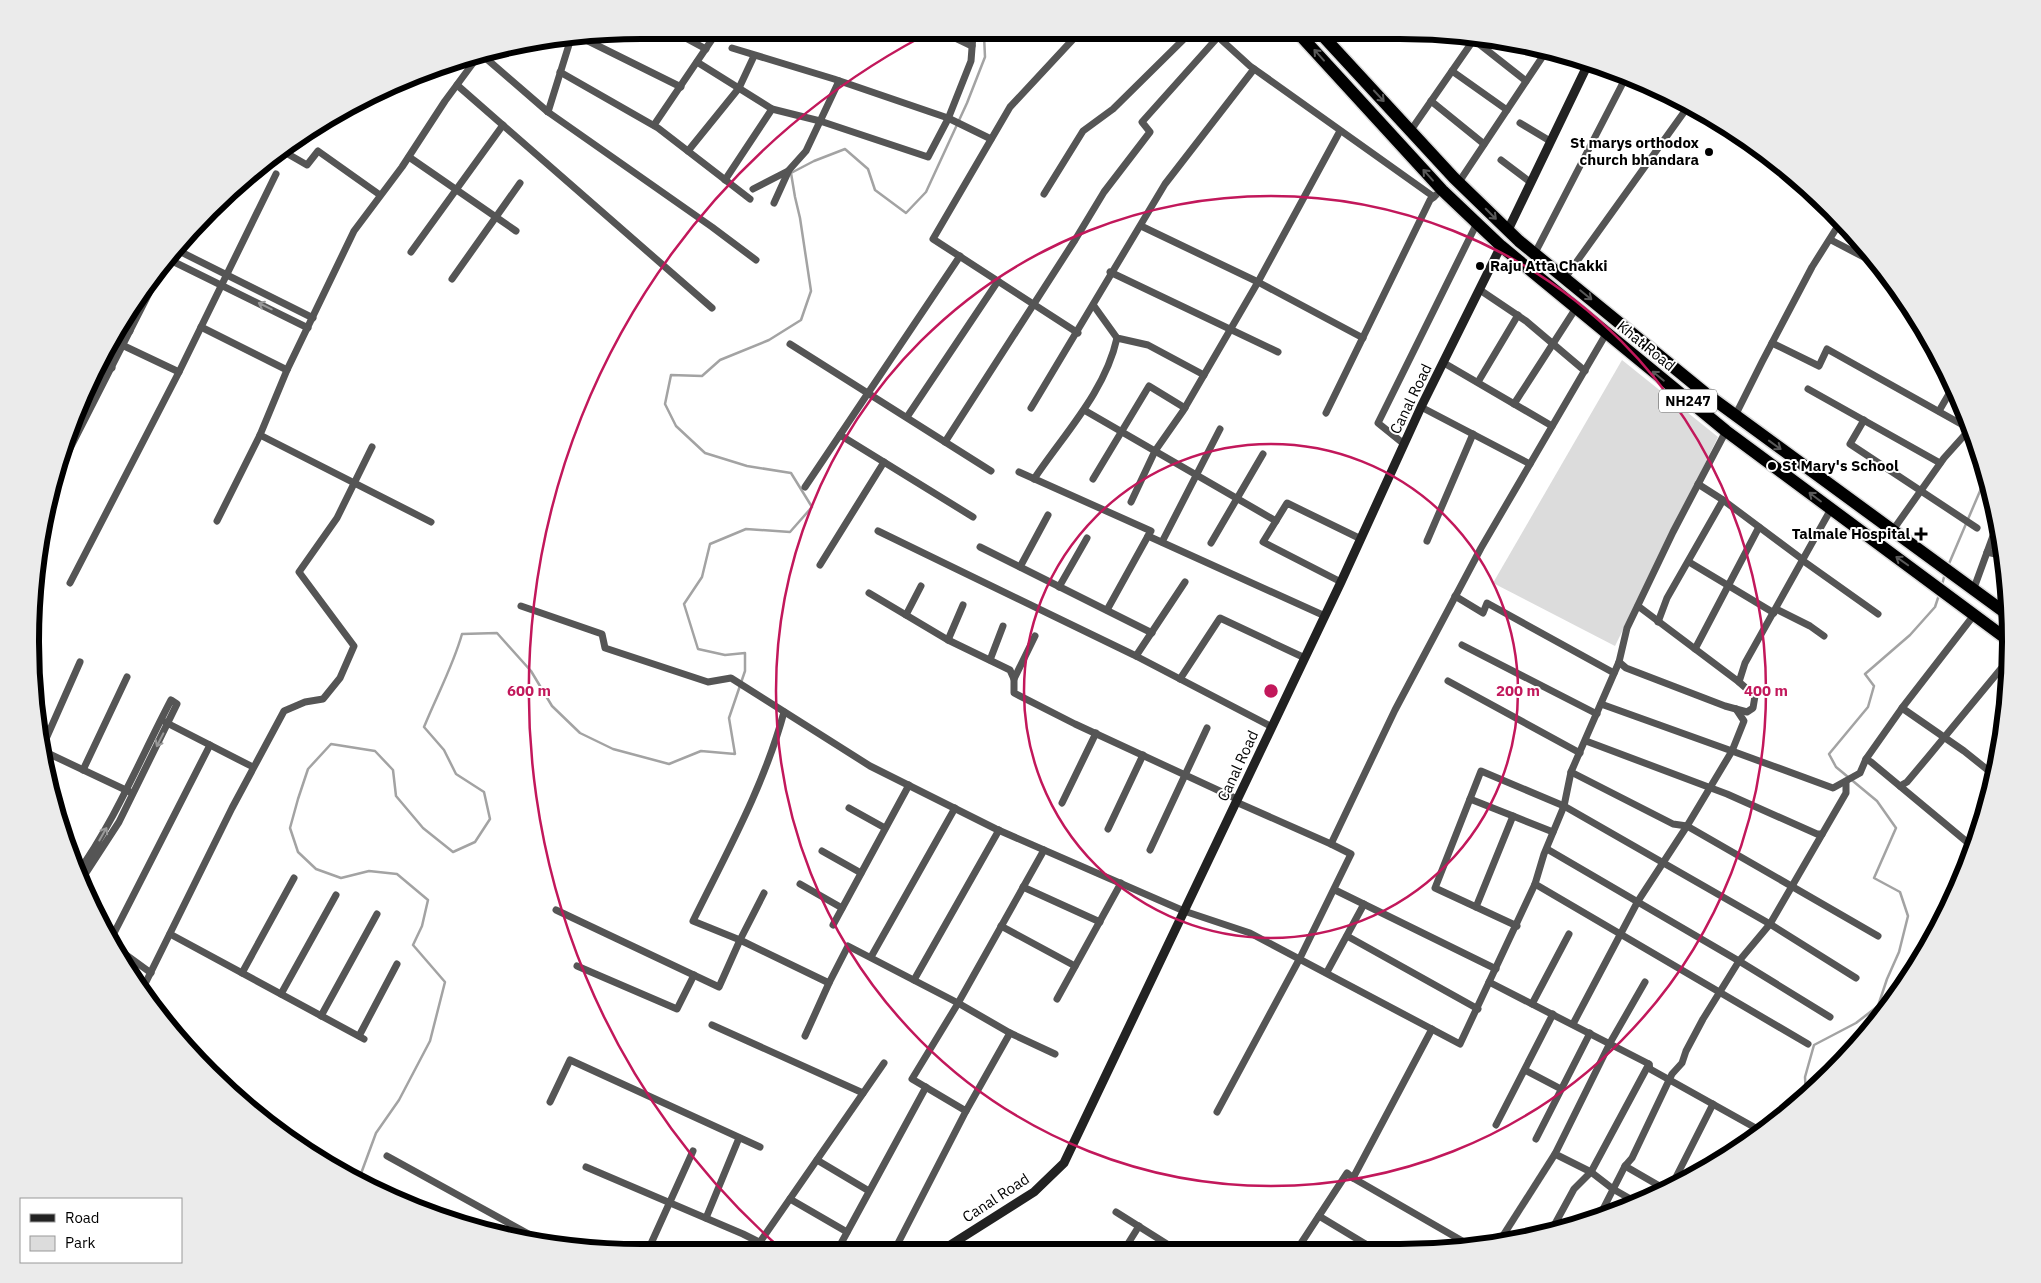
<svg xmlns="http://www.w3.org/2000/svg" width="2041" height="1283" font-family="'IBM Plex Sans',sans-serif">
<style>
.green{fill:#dcdcdc}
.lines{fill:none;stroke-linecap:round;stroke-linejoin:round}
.stream{stroke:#a3a3a3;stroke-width:2.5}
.highway-casing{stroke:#dbdbdb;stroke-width:15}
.street{stroke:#555;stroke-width:7}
.secondary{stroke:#222;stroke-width:9}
.highway{stroke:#000;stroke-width:12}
.oneway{stroke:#595959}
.oneway2{stroke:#999}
.ring{fill:none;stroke:#c2185b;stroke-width:2.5}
.poi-dot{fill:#000;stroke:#fff;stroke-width:2}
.labels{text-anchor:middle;stroke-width:4;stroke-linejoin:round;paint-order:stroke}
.shield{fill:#fff;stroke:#4c4c4c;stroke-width:1}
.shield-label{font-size:14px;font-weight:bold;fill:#000}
.poi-label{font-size:15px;font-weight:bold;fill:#000;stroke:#fff;text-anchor:end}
.street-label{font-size:15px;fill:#000;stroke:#fff}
.rim{fill:none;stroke:#000;stroke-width:6}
.centre{fill:#c2185b;stroke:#fff;stroke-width:2.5}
.ring-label{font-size:15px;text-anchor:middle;font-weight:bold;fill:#c2185b;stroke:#fff;stroke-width:4;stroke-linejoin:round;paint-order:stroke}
</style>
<rect width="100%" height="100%" fill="#fff"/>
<polygon class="green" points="1622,360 1718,437 1615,646 1493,583"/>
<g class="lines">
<g class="stream">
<polyline points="1948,566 1986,477"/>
<polyline points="1942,585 1945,573"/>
<polyline points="1806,1097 1805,1077 1814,1045 1856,1023 1878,1006 1887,979 1899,952 1908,916 1900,892 1874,878 1896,828 1877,801 1836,767 1829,754 1868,707 1874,686 1865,674 1910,635 1935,607 1939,595"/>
<path d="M359 1179 376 1133 399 1100 430 1041 445 982 413 945 422 926 428 900 397 874 369 871 341 878 316 869 298 852 290 828 298 799 308 769 331 744 375 751 393 770 396 796 423 828 453 852 475 842 490 819 484 792 456 774 444 750 424 727C437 695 453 666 462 634L497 633 531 671 552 706 580 733 613 749 669 764 701 751 735 754 729 718 745 671V653L725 655 698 649 684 604 702 577 710 544 746 529 790 532 812 507 791 473 747 466 705 453 676 426 665 404 671 375 702 376 720 360 769 340 801 320 811 291 800 218 795 197 791 173 814 161 845 149 868 169 875 190 906 213 926 192 967 103 985 57 984 35"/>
</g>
<g class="highway-casing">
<g id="highway">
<polyline points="1300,35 1442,190 1501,246 1726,431 2008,640"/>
<polyline points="1322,35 1454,178 1519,241 1705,393 2007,614"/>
</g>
</g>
<g class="street">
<polyline points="576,35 681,87"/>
<polyline points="680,35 706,49"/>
<polyline points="949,35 972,46"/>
<polyline points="1077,35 1010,107 933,239 1078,333"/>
<polyline points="1216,35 1250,66 1434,197"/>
<polyline points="1474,40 1526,81"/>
<polyline points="732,48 834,79 948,118 991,139"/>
<polyline points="481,54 548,112 712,227 756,260"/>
<polyline points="697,62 772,109 820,121 928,157 948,119 971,61 973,35"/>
<polyline points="1452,71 1507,110"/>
<polyline points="560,72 658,128 750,199"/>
<polyline points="457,85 712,308"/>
<polyline points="1431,101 1484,144"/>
<polyline points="548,112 572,35"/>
<polyline points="1520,123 1550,141"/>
<polyline points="654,125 715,35"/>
<polyline points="1411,130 1477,35"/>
<polyline points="281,150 307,165 318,151 380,195"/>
<polyline points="688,151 739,88 754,56"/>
<polyline points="409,157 516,231"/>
<polyline points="1501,160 1530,182"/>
<polyline points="725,180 772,109"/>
<polyline points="1459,182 1545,53"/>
<polyline points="753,189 788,171"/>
<polyline points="1044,194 1083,131 1113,109 1188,35"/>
<polyline points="774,203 789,170 806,151 839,81"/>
<polyline points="1141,226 1258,282 1363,338"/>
<polyline points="1831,240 1879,265"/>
<polyline points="175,249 313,318"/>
<polyline points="411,252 503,125"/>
<polyline points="1535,253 1627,75"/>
<polyline points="166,258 308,328"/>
<polyline points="1110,272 1278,352"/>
<polyline points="1565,278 1687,108"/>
<polyline points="452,279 520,183"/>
<polyline points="1480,290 1526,321 1585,371"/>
<polyline points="1094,306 1117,338 1148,345 1204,375"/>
<polyline points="119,326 130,331"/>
<polyline points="201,327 287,370"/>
<polyline points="1772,343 1819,366 1827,349 1970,429 1944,458 1893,530"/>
<polyline points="790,344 991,471"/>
<polyline points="122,345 179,372"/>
<polyline points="100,362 112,368"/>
<polyline points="1444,363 1552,426"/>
<polyline points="1478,382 1518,315"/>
<polyline points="1808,389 1940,463"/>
<polyline points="1514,404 1576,308"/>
<polyline points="1421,407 1530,464"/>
<polyline points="1031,408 1165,184 1254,69"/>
<polyline points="1084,410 1276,521"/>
<polyline points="1939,411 1953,387"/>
<polyline points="1326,413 1430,200 1436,195"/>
<polyline points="1735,416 1762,362 1812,267 1841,221"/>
<polyline points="907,417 998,281"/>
<polyline points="1864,420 1850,444 1977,528"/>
<polyline points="260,435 431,522"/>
<polyline points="840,435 973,517"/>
<polyline points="945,442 1075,240 1104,192 1150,132 1142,122 1218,37"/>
<polyline points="1404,444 1378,423 1477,223"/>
<polyline points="1019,472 1151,531 1148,536 1325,616"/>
<polyline points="57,474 168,256"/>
<path d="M1034 479C1064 434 1105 392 1117 338"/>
<polyline points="1093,479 1149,386 1185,408"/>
<polyline points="1698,484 1723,500"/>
<polyline points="805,487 960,256"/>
<polyline points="1131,502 1155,451 1183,411 1258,282 1340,131"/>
<polyline points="217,521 260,435 287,370 354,231 402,167 445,101 479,55"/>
<polyline points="878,531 1134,655 1272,727"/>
<polyline points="1427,541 1473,434"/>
<polyline points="1162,542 1220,429"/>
<polyline points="1211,543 1263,454"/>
<polyline points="980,547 1152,633"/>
<polyline points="1987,552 2004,556"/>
<polyline points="1802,560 1878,614"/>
<polyline points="1689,562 1774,613"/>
<polyline points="820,565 884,462"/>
<polyline points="1020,567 1048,515"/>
<polyline points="1341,582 1263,542 1287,503 1361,539"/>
<polyline points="70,583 179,372 276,174"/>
<polyline points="1059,587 1087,538"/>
<polyline points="1974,588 1997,525"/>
<polyline points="869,593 948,640 1010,670 1014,679 1014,693 1075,724 1237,799"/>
<polyline points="1455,596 1483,613 1487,603 1614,673"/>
<polyline points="521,606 602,634 605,648 708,682 731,678 870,766 996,829 1184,911 1250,933 1460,1044 1535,884 1544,854 1564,806 1571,772 1619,662 1627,628 1673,532 1726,431"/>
<polyline points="1638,606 1739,682 1745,663 1831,509"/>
<polyline points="1776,609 1810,626 1824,636"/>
<polyline points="1107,610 1148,536"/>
<polyline points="906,615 921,586"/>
<polyline points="1658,622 1667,598 1723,500 1802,559"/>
<polyline points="948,640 963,605"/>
<polyline points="1462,645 1597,714"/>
<polyline points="1695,649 1759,527"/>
<polyline points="1136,656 1185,582"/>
<polyline points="990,660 1003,626"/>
<polyline points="1619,662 1626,668 1725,706 1747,712 1753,708 1755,696 1739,682"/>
<polyline points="1014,679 1035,636"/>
<polyline points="1180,679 1220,618 1305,658"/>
<polyline points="1448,681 1580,753"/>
<polyline points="1601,704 1732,751 1744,721 1736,709"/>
<polyline points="1902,708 1964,751 1994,775"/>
<polyline points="165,722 253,767"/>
<polyline points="1586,741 1727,794 1817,834 1822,834"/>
<polyline points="41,750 130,792"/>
<polyline points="41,750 80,662"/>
<polyline points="1866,759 1871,762 1973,847"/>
<polyline points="83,770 127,677"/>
<polyline points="1571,772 1673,824 1687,826 1878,936"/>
<polyline points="1900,786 1907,782 1928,757 2009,659"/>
<polyline points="1470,799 1513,816"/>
<polyline points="1236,802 1331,844 1395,710 1481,548 1606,334"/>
<polyline points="1062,803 1096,733"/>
<polyline points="849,808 885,828"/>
<polyline points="1108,829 1143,755"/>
<polyline points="1547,849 1739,961 1830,1017"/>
<polyline points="1150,850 1207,728"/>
<polyline points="822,851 861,873"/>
<path d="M76 875C115 821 140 759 171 700L177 704 119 822 80 882"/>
<polyline points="800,884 842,908"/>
<polyline points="1535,884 1808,1044"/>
<polyline points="1023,887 1100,922"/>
<polyline points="1335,890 1496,969"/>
<polyline points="764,893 740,940 829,983 848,946 958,1003 1010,1033 1055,1054"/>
<polyline points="1476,907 1435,888 1481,771 1564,806 1770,924 1856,978"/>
<path d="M556 910 719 987 740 940 693 921C727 852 764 786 784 712"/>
<polyline points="833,925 909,785"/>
<polyline points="1001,926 1075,966"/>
<polyline points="1517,926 1476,907 1513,816 1553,832"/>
<polyline points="170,934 364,1039"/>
<polyline points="1347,936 1478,1009"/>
<polyline points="111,939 210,745"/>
<polyline points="114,946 151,973"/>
<polyline points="871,957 955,808"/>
<polyline points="577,966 677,1009 694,975"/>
<polyline points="1327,972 1364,904"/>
<polyline points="242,973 294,878"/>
<polyline points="914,980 999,830"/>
<polyline points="1489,982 1649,1064 1650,1069 1761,1131"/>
<polyline points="141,992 232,808 284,711 305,702 323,699 340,678 354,646 299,572 337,518 372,447"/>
<polyline points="281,994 336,895"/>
<polyline points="1057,999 1121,883"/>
<polyline points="1532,1004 1569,934"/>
<polyline points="321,1016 377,914"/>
<polyline points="1573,1024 1638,901 1687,826 1732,751 1833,788 1860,773 1866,759 1902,708 1974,615"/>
<polyline points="712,1025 863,1093"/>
<polyline points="1432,1029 1353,1178 1471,1246"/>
<polyline points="1010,1033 966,1111 912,1079 957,1005 1044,850"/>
<polyline points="359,1036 397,964"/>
<polyline points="805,1036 829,983"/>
<polyline points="1525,1070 1561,1089"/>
<polyline points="550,1102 570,1060 760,1147"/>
<polyline points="1217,1112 1300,958 1351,854 1331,844"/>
<polyline points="1496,1125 1553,1014"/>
<polyline points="1536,1139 1590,1033"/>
<polyline points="1735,1150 1738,1143 1741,1145"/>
<polyline points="387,1156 545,1243"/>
<polyline points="817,1160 869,1191"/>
<polyline points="586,1167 743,1234 773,1249"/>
<polyline points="1672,1185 1713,1104"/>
<polyline points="1663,1188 1625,1166 1632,1158 1672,1074 1682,1063 1686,1051 1703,1019 1739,961 1770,924 1846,793 1846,782"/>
<polyline points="790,1199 847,1232"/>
<polyline points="1634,1201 1613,1189 1591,1172 1555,1154 1610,1043 1645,982"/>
<polyline points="1116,1212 1178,1251"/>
<polyline points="1600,1215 1625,1166"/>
<polyline points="1319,1216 1377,1251"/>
<polyline points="706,1218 739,1138"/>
<polyline points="1550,1233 1574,1189 1591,1172 1649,1064"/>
<polyline points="760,1242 884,1063"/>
<polyline points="1499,1242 1555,1154"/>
<polyline points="649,1248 693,1151"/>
<polyline points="838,1249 926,1087"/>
<polyline points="895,1249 966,1111"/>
<polyline points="1124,1250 1139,1226"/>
<polyline points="1296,1251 1347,1173 1353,1178"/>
<polyline points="1360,1251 1365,1244"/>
</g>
<g class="secondary">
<polyline points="1508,230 1588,64"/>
<polyline points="944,1249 1034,1192 1064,1163 1341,582 1421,407 1501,246"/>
</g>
<use href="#highway" class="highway"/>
</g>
<defs><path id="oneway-shaft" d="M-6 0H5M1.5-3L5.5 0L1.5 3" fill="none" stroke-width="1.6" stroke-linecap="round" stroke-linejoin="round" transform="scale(1.25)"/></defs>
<g class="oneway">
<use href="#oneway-shaft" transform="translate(1319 55) rotate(-132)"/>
<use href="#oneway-shaft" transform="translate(1379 96) rotate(47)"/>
<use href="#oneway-shaft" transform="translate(1428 175) rotate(-132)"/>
<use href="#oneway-shaft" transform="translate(1491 214) rotate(45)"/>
<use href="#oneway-shaft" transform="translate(1586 295) rotate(39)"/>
<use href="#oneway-shaft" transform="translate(1658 376) rotate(-141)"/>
<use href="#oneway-shaft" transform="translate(1775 445) rotate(36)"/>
<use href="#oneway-shaft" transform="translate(1815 497) rotate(-143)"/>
<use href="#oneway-shaft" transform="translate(1902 561) rotate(-145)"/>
</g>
<g class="oneway2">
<use href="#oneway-shaft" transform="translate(265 306) rotate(-154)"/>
<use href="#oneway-shaft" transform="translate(160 740) rotate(117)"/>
<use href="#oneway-shaft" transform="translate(103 834) rotate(-60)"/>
</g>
<g class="ring">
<circle cx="1271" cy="691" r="247"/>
<circle cx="1271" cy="691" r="495"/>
<path d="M779 1247A742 742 0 0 1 923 36M1886 276A742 742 0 0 1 2007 594"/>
</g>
<g class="poi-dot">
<circle cx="1709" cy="152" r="5"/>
<circle cx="1480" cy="266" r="5"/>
<circle cx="1772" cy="466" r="5"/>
<path d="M1918.5 526.5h5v5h5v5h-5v5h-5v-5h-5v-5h5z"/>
</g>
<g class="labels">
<rect class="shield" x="1659" y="389.5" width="58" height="23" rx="4"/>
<g class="shield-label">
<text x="1688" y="406">NH247</text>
</g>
<g class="poi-label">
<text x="1699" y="148">St marys orthodox<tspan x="1699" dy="17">church bhandara</tspan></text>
<text x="1490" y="271" text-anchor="start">Raju Atta Chakki</text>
<text x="1782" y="471" text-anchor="start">St Mary's School</text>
<text x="1910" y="539">Talmale Hospital</text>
</g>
<g class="street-label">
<text transform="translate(1646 346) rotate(39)" y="5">Khat Road</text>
<text transform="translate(1411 399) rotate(-64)" y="5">Canal Road</text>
<text transform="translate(1238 766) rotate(-65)" y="5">Canal Road</text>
<text transform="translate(996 1198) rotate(-33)" y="5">Canal Road</text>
</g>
</g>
<path d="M0 0H2041V1283H0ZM641 39H1400A602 602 0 0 1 2002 641V642A602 602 0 0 1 1400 1244H641A602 602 0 0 1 39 642V641A602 602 0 0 1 641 39Z" fill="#ebebeb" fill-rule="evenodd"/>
<path class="rim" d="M641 39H1400A602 602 0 0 1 2002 641V642A602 602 0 0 1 1400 1244H641A602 602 0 0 1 39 642V641A602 602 0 0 1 641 39Z"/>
<circle cx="1271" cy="691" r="8" class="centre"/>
<g class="ring-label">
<text x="1518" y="696">200 m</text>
<text x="1766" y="696">400 m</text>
<text x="529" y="696">600 m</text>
</g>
<rect x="20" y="1198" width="162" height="65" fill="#ffffff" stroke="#999999"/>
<rect x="30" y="1214" width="25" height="8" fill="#222222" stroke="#999999"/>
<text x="65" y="1223" font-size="15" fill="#000000">Road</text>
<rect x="30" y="1236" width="25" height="15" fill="#dcdcdc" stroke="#999999"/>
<text x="65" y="1248" font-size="15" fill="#000000">Park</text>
</svg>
